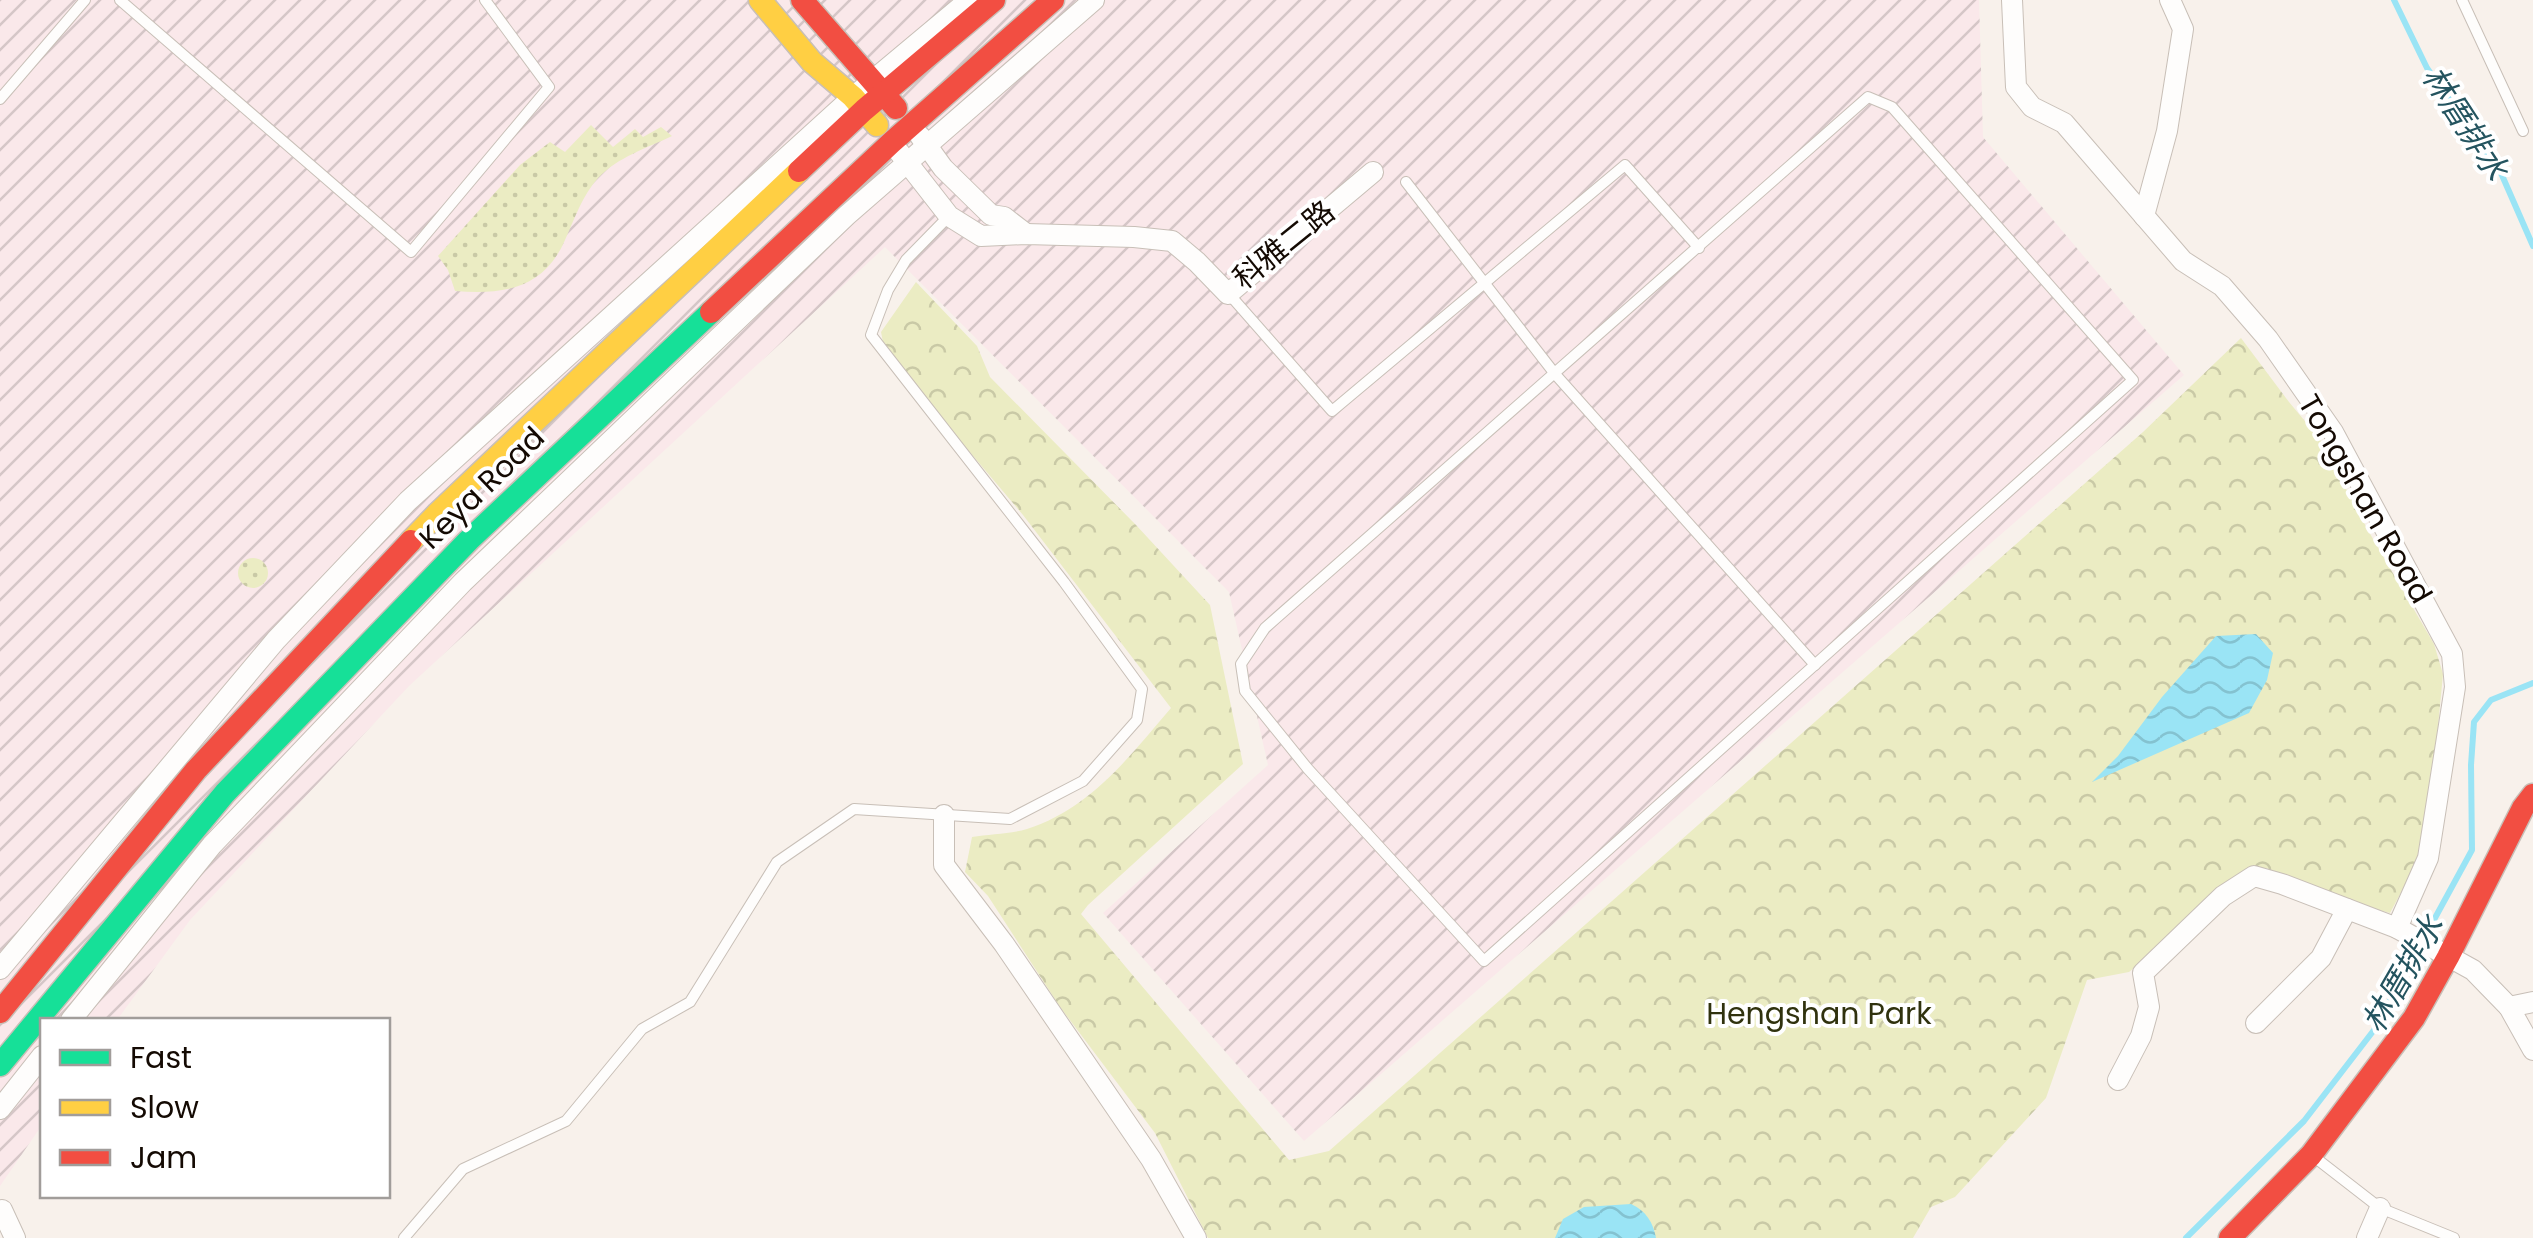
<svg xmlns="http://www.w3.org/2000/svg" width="2533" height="1238" font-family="Poppins,'Noto Sans TC',sans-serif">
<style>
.industrial{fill:url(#industrial-furrows)}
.grass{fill:url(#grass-dots)}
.park{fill:url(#park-crowns)}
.water{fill:url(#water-waves)}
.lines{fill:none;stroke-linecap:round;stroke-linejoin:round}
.stream{stroke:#9ae4f5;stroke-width:6}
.lane-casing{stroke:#c8bfb7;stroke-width:12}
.street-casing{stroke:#c8bfb7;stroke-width:22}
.fast-casing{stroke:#c8bfb7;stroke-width:25}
.slow-casing{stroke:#c8bfb7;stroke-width:25}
.jam-casing{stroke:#c8bfb7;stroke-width:25}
.lane{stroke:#fefdfc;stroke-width:10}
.street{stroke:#fefdfc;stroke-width:20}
.fast{stroke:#16e098;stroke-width:22}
.slow{stroke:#ffcf43;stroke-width:22}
.jam{stroke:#f24e42;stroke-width:22}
.labels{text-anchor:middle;stroke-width:8;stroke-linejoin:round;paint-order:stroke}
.street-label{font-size:30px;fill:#140a03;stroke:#fff}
.park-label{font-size:30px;fill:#30320e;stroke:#fff}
.water-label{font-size:32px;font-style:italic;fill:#24545f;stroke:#fff}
</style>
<defs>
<pattern id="industrial-furrows" width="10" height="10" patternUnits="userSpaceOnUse" patternTransform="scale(2.5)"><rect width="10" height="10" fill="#fae8ea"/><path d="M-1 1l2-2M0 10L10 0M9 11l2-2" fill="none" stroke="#d5c6c7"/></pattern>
<pattern id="grass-dots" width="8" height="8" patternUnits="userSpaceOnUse" patternTransform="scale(2.5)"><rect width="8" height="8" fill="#ebecc3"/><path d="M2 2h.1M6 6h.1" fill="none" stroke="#c9c9a6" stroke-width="1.8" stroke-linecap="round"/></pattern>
<pattern id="park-crowns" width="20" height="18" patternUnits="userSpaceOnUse" patternTransform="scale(2.5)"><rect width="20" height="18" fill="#ebecc3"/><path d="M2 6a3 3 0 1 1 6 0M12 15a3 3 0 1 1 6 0" fill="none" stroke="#c9c9a6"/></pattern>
<pattern id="water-waves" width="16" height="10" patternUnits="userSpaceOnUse" patternTransform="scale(2.5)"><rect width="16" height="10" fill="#9ae4f5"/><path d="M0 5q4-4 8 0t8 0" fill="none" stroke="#84c2d0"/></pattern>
</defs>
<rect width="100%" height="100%" fill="#f8f1eb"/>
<polygon class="industrial" points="0,0 1979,0 1983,137 2184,375 1304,1141 1103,913 1268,765 1229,592 885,247 409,686 190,920 117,1020 42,1020 42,1125 0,1186"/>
<g class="grass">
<path d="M591 125 613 147 635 129 643 137 661 127 672 136C647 148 618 157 598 178 582 196 575 218 565 240 544 289 503 295 455 291L448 270 438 256 520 165 550 142 565 152Z"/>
<circle cx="253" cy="573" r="15"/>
</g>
<path class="park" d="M916 282 977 346 990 377 1136 525 1210 605 1243 764 1088 905 1081 914 1289 1160 1329 1151 2143 432 2241 338 2289 402 2319 438 2369 532 2434 644 2443 674 2435 758 2420 857 2390 913 2282 884 2267 868 2223 896 2129 972 2087 980 2046 1098 1955 1197 1931 1207 1913 1238H1208L1155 1133 1060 1007 988 896 965 872 972 837C989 834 1010 834 1027 829 1090 809 1130 756 1171 708L1023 515 885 352 881 332Z"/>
<g class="water">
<polygon points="2256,634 2273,653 2267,680 2249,713 2092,782 2118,756 2162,697 2216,636"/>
<path d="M1631 1204C1646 1211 1653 1222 1656 1238H1555L1563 1219 1584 1207Z"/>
</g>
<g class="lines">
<g class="stream">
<polyline points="2394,0 2427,68 2501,173 2533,246"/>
<polyline points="2186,1238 2304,1121 2374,1030 2472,850 2471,765 2474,722 2491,700 2533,683"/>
</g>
<g class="lane-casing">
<g id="lane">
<polyline points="120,0 411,252 549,87 485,0"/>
<polyline points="2462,0 2523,131"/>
<polygon points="1868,97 1892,107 2133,380 1484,961 1308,769 1245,691 1241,664 1265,628"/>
<polyline points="0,99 85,0"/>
<polyline points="1406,182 1555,374 1815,665"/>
<polyline points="1229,294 1332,411 1625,165 1699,248"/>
<polyline points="2313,1156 2380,1208 2454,1238"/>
<polyline points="404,1238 463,1169 566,1121 642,1029 690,1002 777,862 854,809 1010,819 1083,781 1137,720 1142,689 1064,582 871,335 888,290 906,260 949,216"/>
</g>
</g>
<g class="street-casing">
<g id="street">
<polyline points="2012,0 2016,87 2032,107 2064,123 2183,261 2222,286 2268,339 2333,432 2452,654 2455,687 2428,858 2397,928 2282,884 2254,876 2223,896 2143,973 2149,1007 2141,1036 2118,1080"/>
<polyline points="920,136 943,168 991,215 1004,217 1026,234"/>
<polyline points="899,152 949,216 981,236 1026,234 1134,237 1172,241 1197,262 1228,294 1373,172"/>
<polyline points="2144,216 2167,131 2183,29 2170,0"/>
<polyline points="944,815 944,865 1004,944 1151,1159 1196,1238"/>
<polyline points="2397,928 2473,970 2509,1007 2533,1050"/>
<polyline points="0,969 276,640 408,501 853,97 969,0"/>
<polyline points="2509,1007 2533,1002"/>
<polyline points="71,1020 212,845 463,582 846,216 1094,0"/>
<polyline points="2256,1023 2321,958 2347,909"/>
<polyline points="0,1109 42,1056"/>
<polyline points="2,1210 15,1238"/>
<polyline points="2367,1238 2380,1208"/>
</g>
</g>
<g class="fast-casing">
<polyline id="fast" points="0,1065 225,793 469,540 711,312"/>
</g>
<g class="slow-casing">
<g id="slow">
<polyline points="760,0 812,62 853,97 877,125"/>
<polyline points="411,541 438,513 799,171"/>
</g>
</g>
<g class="jam-casing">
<g id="jam">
<polyline points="802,0 896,108"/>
<polyline points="799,171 864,110 994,0"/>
<polyline points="711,312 892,142 1053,0"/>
<polyline points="0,1012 196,770 411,541"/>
<polyline points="2230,1238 2311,1155 2414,1018 2448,957 2523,808 2533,795"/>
</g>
</g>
<use href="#lane" class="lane"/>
<use href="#street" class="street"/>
<use href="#fast" class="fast"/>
<use href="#slow" class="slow"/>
<use href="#jam" class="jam"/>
</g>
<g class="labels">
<g class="street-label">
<text transform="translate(1284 245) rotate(-39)" y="10">科雅二路</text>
<text transform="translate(482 488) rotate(-44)" y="10">Keya Road</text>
<text transform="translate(2365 499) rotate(60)" y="10">Tongshan Road</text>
</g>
<g class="park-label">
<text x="1819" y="1024">Hengshan Park</text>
</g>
<g class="water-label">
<text transform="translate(2465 123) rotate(57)" y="11">林厝排水</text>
<text transform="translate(2403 974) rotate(-60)" y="11">林厝排水</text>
</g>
</g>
<rect x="40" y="1018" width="350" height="180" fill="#ffffff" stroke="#a19d9a" stroke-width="2.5"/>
<rect x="60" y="1050" width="50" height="15" fill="#16e098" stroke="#a19d9a" stroke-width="2.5"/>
<text x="130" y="1068" font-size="30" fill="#140a03">Fast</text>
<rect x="60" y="1100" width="50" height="15" fill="#ffcf43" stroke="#a19d9a" stroke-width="2.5"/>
<text x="130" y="1118" font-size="30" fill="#140a03">Slow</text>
<rect x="60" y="1150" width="50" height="15" fill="#f24e42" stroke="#a19d9a" stroke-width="2.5"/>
<text x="130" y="1168" font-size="30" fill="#140a03">Jam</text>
</svg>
